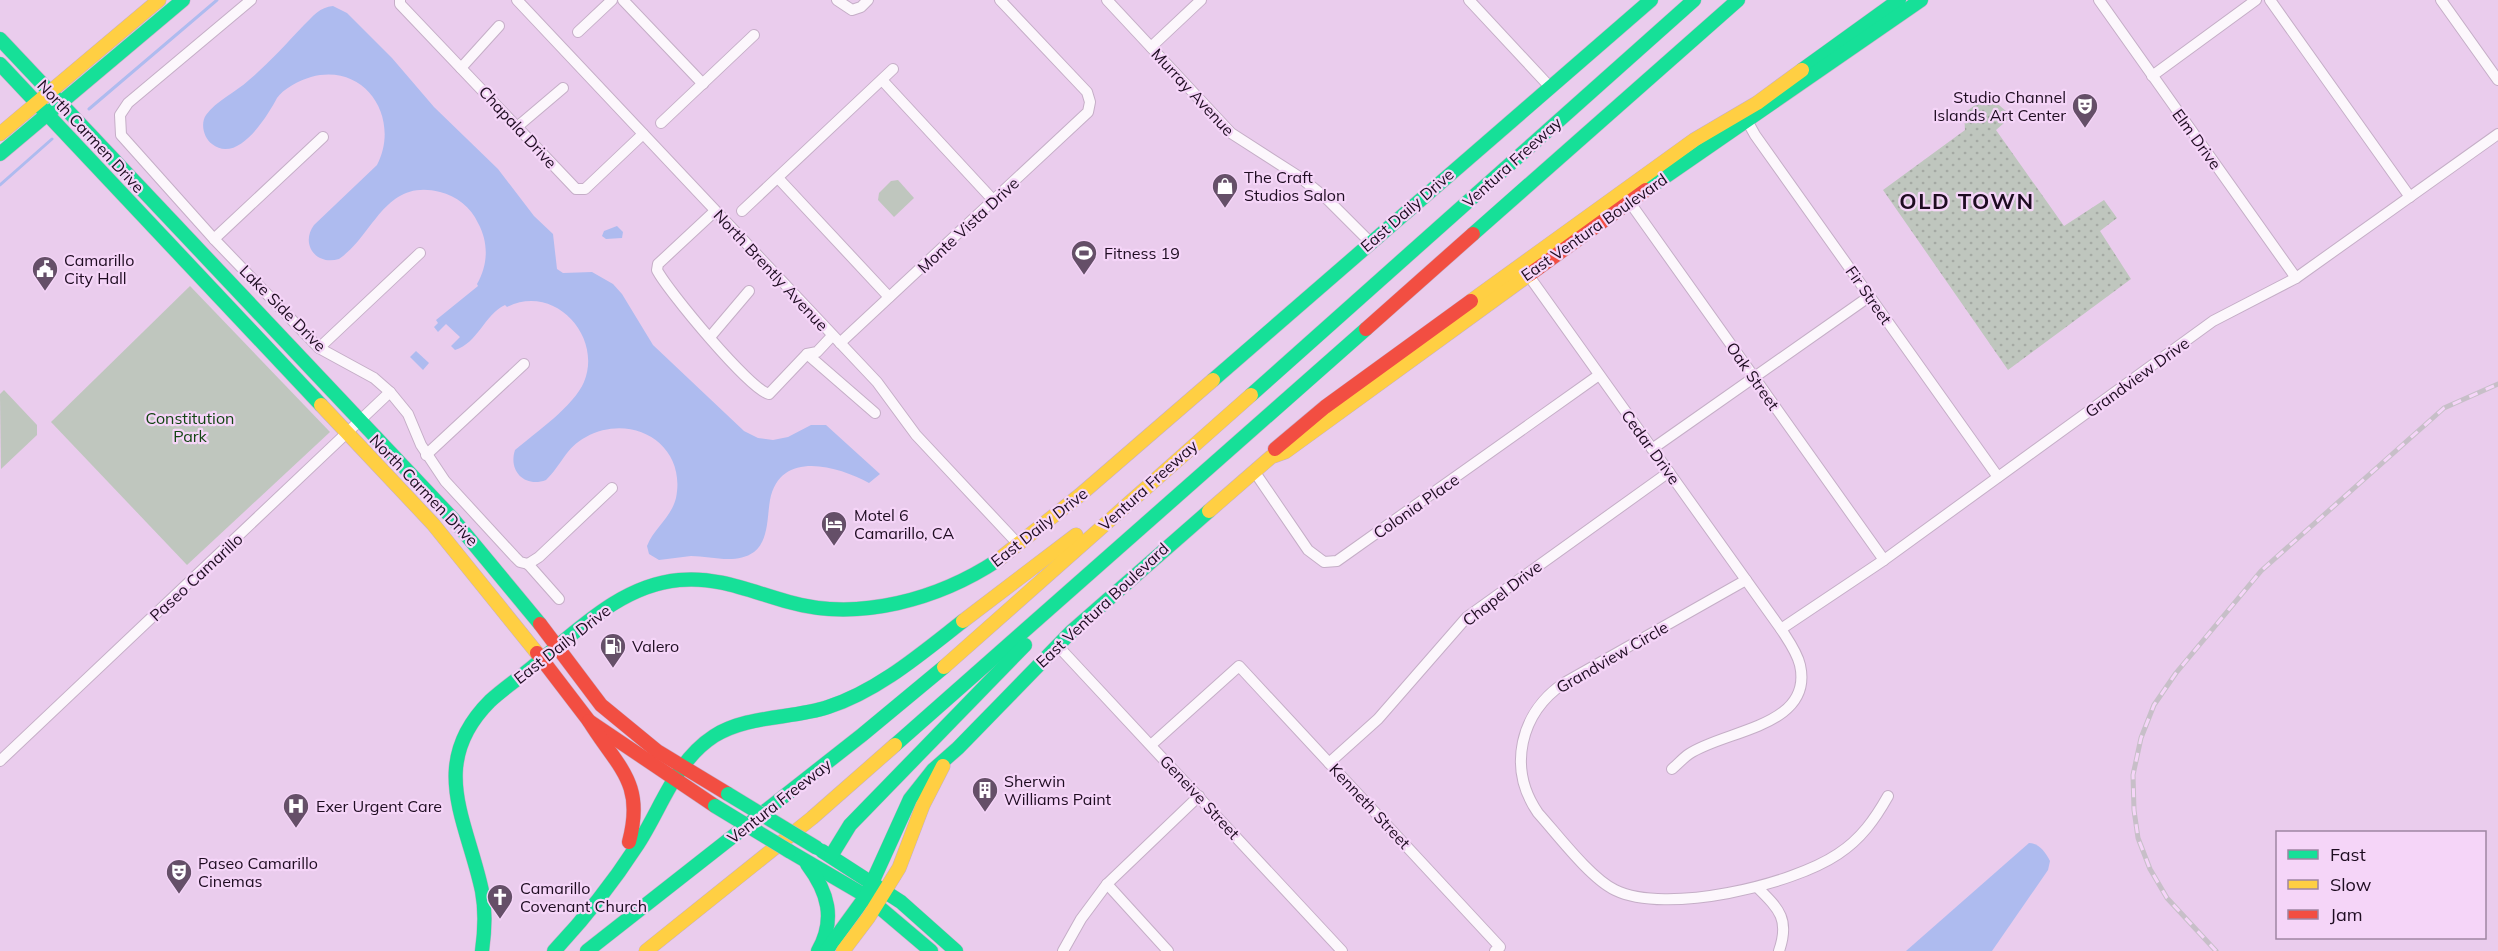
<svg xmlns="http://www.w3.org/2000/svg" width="2498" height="951" font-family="Mulish,sans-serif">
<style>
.grass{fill:url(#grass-dots)}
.park{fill:#bfc6be}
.water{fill:#aebbef}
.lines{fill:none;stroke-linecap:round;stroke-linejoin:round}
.stream{stroke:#aebbef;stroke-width:3}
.street-casing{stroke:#c5aec7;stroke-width:12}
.fast-casing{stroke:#c5aec7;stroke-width:15}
.slow-casing{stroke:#c5aec7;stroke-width:15}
.jam-casing{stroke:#c5aec7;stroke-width:15}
.street{stroke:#fcf7fc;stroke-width:10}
.fast{stroke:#16e098;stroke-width:14}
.slow{stroke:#ffcf43;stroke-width:14}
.jam{stroke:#f24e42;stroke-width:14}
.rail-casing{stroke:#c7bfc8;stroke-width:5}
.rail{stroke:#f5d5f8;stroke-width:3;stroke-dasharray:9;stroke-linecap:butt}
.fast-bridge-casing{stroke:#c5aec7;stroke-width:15;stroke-linecap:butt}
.fast-bridge{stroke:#16e098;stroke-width:14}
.labels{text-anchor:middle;stroke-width:4.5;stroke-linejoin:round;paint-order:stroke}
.street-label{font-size:16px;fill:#1e0c21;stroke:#f5d5f8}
.poi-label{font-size:16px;fill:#1e0c21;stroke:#f5d5f8;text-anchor:start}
.park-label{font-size:16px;fill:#114511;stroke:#f5d5f8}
.district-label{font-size:22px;font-weight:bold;letter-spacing:1.5px;fill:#1e0c21;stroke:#f5d5f8}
</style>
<defs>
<pattern id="grass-dots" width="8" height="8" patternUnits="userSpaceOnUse" patternTransform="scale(1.5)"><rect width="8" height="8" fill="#bfc6be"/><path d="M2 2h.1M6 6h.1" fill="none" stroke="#a4a9a3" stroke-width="1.8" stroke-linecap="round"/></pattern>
</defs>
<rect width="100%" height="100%" fill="#eacced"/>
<polygon class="grass" points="1988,96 2012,116 1996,130 2064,226 2104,200 2117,218 2100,231 2131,279 2008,370 1883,190 1965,130 1964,113"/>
<g class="park">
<polygon points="898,180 914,198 894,217 878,200 879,193 891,181"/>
<polygon points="190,286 330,432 187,565 51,422"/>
<polygon points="4,390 37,425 37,435 1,469 0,394"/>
</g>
<g class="water">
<path d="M333 6 347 13 392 58 434 107 498 169 534 216 553 234 557 269 563 273 592 272 613 284 622 294 653 345 744 431 758 438 773 440 788 437 811 425H826L880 474 869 483C838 466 780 449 770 500 767 517 769 540 754 552 736 565 711 556 691 556 680 557 670 559 659 560L649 554 647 546C654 528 671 518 676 498 687 444 632 412 586 437 566 447 561 466 546 480 525 488 508 471 515 450 535 433 574 406 584 382 603 336 554 283 507 307L505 305C484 315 478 343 455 350L451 346 460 337 446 324 438 332 434 327 438 323 436 320 478 286 477 284C488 265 489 243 478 223 471 207 456 196 440 192 384 178 374 236 339 259 316 266 300 244 314 225L377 165C401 119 366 62 311 77 300 80 283 89 277 98 268 115 238 165 212 144 204 138 200 124 206 115 216 101 236 92 249 80 268 64 286 44 304 25 313 16 320 7 333 6Z"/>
<polygon points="617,226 623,232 622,238 606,239 602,236 604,231"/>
<polygon points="416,351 429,363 423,370 410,357"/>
<path d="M2029 843C2039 843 2046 853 2050 861L2048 870 1992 951H1906Z"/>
</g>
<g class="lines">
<g class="stream">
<polyline points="89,109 217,0"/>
<polyline points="0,185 52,139"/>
</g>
<g class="street-casing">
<g id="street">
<polyline points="251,0 128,103 120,115 121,135 214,239 319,348 374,378 390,392 408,414 421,445 445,481 515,557 520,562 528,564"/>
<polyline points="400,0 400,4 576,189 585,189 643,134"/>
<polyline points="517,0 877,382 916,435 1019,545"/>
<polyline points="623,0 703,84"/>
<polyline points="837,0 852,10 861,7 868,0"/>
<polyline points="1107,0 1231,133 1301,178 1327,199 1370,242"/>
<polyline points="1469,0 1550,87"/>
<polyline points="2099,0 2296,278"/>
<polyline points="2270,0 2410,197"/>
<polyline points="2441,0 2498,80"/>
<polyline points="578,32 612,0"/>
<polyline points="1151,47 1201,0"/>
<polyline points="461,68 499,26"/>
<polyline points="2152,76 2256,0"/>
<polyline points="882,80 994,201"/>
<polyline points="1745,117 1755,135 1998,477"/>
<polyline points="661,123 754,35"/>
<polyline points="517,127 563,88"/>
<polyline points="778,178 889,297"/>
<polyline points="1626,197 1884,560"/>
<path d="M715 211 658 264 657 270C667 290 750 390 769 394L807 354 817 352 832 336"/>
<polyline points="742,211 893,69"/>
<polyline points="214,239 323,137"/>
<path d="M1526 272 1781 629C1788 640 1797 652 1800 665 1814 727 1724 730 1689 754 1683 758 1678 764 1672 769"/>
<polyline points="710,337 749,291"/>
<polyline points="840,343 1088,112 1090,102 1087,92 1000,0"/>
<polyline points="319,348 420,253"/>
<polyline points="807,354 875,413"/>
<polyline points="1652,449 1870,296"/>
<polyline points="426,455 524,364"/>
<polyline points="1254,471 1308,550 1324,562 1337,561 1599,375"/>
<polyline points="528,564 539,557 612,488"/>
<polyline points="528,564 559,599"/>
<path d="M1746 580 1564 683C1520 713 1507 768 1538 813 1557 834 1590 878 1615 890 1666 915 1792 885 1838 854 1861 839 1875 819 1888 796"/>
<polyline points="1781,629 1884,560 2213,321 2296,278 2498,134"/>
<polyline points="1057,645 1342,951"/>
<polyline points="1151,745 1239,666 1500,947 1495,951"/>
<polyline points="0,761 390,392"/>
<polyline points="1329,763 1378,719 1467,617 1669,472"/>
<polyline points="1107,884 1168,951"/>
<path d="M1757 887C1779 909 1790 919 1779 951"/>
<polyline points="1063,951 1081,919 1107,884 1199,796"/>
</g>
</g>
<g class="fast-casing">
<g id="fast">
<polyline points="0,39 453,519 540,624"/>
<polyline points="0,64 321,405"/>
<polyline points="1802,70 1899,0"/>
<polyline points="0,154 183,0"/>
<polyline points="1646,190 1921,0"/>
<polyline points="1473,234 1738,0"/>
<polyline points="1213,380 1651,0"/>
<polyline points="1251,395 1694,0"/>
<polyline points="895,745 1366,329"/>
<polyline points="789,851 866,896 931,951"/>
<polyline points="822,851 901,902 956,951"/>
<polyline points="831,856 850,825 1025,645"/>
<path d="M807 864C828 892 836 919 818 951"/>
<path d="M482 951C485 930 486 912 482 891 467 820 427 764 490 701 504 688 521 677 536 664 578 630 622 585 679 580 718 576 752 592 789 602 859 622 939 599 998 560"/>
<path d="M554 951C584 919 612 884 636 847 661 810 674 762 714 736 747 715 792 719 828 707 878 691 922 653 963 621"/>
<polyline points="587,951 862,735 944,667"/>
<polyline points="826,951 866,896 910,799 933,770 958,748 1071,632 1209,511"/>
</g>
</g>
<g class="slow-casing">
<g id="slow">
<polyline points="0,134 159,0"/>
<polyline points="1471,301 1694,140 1757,103 1802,70"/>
<polyline points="321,405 433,524 537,653"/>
<polyline points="1209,511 1271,457 1285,452 1530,274"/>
<polyline points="998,560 1080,495 1213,380"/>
<polyline points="963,621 1076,535"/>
<polyline points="944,667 1251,395"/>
<polyline points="646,951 812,818 895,745"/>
<polyline points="843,951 868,918 899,868 923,805 943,766"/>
</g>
</g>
<g class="jam-casing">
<g id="jam">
<polyline points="1530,274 1646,190"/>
<polyline points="1366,329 1473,234"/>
<polyline points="1275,449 1325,407 1471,301"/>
<polyline points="540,624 601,705 657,751 728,794"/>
<polyline points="537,653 589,721 715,806"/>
<path d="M589 721C618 768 645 782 629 842"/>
</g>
</g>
<use href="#street" class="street"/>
<use href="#fast" class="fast"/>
<use href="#slow" class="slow"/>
<use href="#jam" class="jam"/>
<g class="rail-casing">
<polyline id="rail" points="2216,951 2167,898 2150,869 2138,838 2134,810 2133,775 2141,738 2154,705 2176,673 2261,571 2444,408 2498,384"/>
</g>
<use href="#rail" class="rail"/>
<g class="fast-bridge-casing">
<g id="fast-bridge">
<polyline points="728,794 817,848"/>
<polyline points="715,806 789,851"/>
</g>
</g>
<use href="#fast-bridge" class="fast-bridge"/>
</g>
<defs>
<g id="theatre-pin" transform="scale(1.35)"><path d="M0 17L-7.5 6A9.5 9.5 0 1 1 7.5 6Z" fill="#654f68" stroke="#f5d5f8"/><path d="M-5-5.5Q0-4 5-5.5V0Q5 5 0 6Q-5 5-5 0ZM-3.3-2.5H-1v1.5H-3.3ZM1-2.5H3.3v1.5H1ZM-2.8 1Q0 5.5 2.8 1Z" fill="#fff"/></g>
<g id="shop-pin" transform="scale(1.35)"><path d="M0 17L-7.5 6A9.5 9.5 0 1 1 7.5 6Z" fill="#654f68" stroke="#f5d5f8"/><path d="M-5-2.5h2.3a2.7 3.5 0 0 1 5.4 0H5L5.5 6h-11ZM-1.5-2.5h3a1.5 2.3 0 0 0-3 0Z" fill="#fff"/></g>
<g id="stadium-pin" transform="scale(1.35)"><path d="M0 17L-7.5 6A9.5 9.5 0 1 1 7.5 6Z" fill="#654f68" stroke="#f5d5f8"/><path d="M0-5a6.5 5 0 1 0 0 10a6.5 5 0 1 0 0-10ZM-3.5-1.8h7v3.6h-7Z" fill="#fff"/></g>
<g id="civic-pin" transform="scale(1.35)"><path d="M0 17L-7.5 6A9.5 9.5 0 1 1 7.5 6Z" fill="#654f68" stroke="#f5d5f8"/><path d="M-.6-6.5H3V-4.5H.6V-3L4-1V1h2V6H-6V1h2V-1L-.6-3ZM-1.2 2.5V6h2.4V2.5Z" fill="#fff"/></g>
<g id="hotel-pin" transform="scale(1.35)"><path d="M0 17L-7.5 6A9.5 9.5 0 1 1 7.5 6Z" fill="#654f68" stroke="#f5d5f8"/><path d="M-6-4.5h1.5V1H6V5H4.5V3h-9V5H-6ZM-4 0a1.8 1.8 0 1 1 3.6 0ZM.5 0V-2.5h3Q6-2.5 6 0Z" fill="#fff"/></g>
<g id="fuel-pin" transform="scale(1.35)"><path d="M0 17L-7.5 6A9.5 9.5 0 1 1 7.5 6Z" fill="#654f68" stroke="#f5d5f8"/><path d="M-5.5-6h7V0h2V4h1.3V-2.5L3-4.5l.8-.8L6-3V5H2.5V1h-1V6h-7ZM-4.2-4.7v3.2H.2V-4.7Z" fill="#fff"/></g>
<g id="building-pin" transform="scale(1.35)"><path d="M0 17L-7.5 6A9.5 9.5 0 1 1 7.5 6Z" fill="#654f68" stroke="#f5d5f8"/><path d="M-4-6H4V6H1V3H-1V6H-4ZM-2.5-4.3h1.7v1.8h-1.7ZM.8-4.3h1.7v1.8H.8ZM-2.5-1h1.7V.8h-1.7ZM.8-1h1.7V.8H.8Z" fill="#fff"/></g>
<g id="hospital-pin" transform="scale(1.35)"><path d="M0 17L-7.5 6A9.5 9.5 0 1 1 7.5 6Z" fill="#654f68" stroke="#f5d5f8"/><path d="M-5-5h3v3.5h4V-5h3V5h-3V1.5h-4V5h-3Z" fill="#fff"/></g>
<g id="church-pin" transform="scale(1.35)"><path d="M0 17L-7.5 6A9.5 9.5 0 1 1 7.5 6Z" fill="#654f68" stroke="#f5d5f8"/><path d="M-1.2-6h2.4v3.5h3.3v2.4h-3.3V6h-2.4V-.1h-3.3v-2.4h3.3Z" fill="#fff"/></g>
</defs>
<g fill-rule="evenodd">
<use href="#theatre-pin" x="2085" y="106"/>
<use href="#shop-pin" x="1225" y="186"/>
<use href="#stadium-pin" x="1084" y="253"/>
<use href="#civic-pin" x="45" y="269"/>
<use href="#hotel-pin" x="834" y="524"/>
<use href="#fuel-pin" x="613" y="646"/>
<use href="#building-pin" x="985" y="790"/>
<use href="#hospital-pin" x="296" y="806"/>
<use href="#theatre-pin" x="179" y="872"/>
<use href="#church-pin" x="500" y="897"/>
</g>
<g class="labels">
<g class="street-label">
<text transform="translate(1193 92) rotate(47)" y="6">Murray Avenue</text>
<text transform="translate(518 127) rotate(47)" y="6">Chapala Drive</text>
<text transform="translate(91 136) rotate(47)" y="6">North Carmen Drive</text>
<text transform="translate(2197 139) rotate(54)" y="6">Elm Drive</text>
<text transform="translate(1512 162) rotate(-42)" y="6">Ventura Freeway</text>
<text transform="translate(1407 210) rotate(-41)" y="6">East Daily Drive</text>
<text transform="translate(968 225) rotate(-43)" y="6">Monte Vista Drive</text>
<text transform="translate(1594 227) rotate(-35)" y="6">East Ventura Boulevard</text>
<text transform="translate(771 270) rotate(47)" y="6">North Brently Avenue</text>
<text transform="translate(1869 295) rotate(55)" y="6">Fir Street</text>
<text transform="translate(283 308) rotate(45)" y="6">Lake Side Drive</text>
<text transform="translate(1753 376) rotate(55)" y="6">Oak Street</text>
<text transform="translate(2137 377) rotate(-36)" y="6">Grandview Drive</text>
<text transform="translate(1651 447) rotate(54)" y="6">Cedar Drive</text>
<text transform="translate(1148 485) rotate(-42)" y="6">Ventura Freeway</text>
<text transform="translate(424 490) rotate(46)" y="6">North Carmen Drive</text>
<text transform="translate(1416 506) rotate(-35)" y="6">Colonia Place</text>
<text transform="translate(1039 527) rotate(-38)" y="6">East Daily Drive</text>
<text transform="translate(196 577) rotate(-43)" y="6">Paseo Camarillo</text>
<text transform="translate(1502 593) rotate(-38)" y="6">Chapel Drive</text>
<text transform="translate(1102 605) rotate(-43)" y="6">East Ventura Boulevard</text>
<text transform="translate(562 644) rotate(-38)" y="6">East Daily Drive</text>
<text transform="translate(1612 657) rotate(-30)" y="6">Grandview Circle</text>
<text transform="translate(1200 797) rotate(47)" y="6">Geneive Street</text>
<text transform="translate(779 801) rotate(-38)" y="6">Ventura Freeway</text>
<text transform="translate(1370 806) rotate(47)" y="6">Kenneth Street</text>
</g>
<g class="poi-label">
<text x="2066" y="103" text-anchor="end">Studio Channel<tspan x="2066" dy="18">Islands Art Center</tspan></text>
<text x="1244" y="183">The Craft<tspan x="1244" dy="18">Studios Salon</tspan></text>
<text x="1104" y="259">Fitness 19</text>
<text x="64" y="266">Camarillo<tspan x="64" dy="18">City Hall</tspan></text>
<text x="854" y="521">Motel 6<tspan x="854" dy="18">Camarillo, CA</tspan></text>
<text x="632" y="652">Valero</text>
<text x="1004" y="787">Sherwin<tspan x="1004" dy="18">Williams Paint</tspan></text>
<text x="316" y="812">Exer Urgent Care</text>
<text x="198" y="869">Paseo Camarillo<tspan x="198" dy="18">Cinemas</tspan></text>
<text x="520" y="894">Camarillo<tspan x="520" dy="18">Covenant Church</tspan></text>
</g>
<g class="park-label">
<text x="190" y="424">Constitution<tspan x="190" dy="18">Park</tspan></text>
</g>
<g class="district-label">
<text x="1967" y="209">OLD TOWN</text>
</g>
</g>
<rect x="2276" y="831" width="210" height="108" fill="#f5d5f8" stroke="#9f85a2" stroke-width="1.5"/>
<rect x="2288" y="850" width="30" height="9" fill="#16e098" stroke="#9f85a2" stroke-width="1.5"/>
<text x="2330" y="861" font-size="18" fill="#1e0c21">Fast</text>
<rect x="2288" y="880" width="30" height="9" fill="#ffcf43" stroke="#9f85a2" stroke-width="1.5"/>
<text x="2330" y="891" font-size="18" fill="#1e0c21">Slow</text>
<rect x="2288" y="910" width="30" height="9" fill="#f24e42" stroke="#9f85a2" stroke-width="1.5"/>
<text x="2330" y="921" font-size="18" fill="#1e0c21">Jam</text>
</svg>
